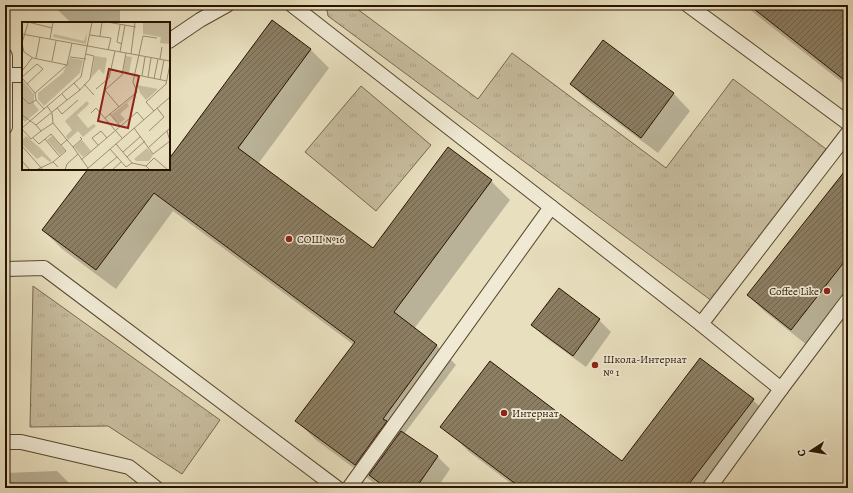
<svg xmlns="http://www.w3.org/2000/svg" width="853" height="493" font-family="Alegreya,serif">
<style>
.grass{fill:url(#grass-tufts);stroke:#78684f}
.shadow{fill:#0003}
.building{fill:url(#building-hatch);stroke:#281400}
.lines{fill:none;stroke-linecap:round;stroke-linejoin:round}
.lane-casing{stroke:#584730;stroke-width:16}
.lane{stroke:#f0ead5;stroke-width:14}
.poi-dot{fill:#8f2418;stroke:#f0ead5;stroke-width:1.5}
.labels{text-anchor:middle;stroke-width:3.5;stroke-linejoin:round;paint-order:stroke}
.poi-label{font-size:11px;fill:#281400;stroke:#f0ead5;text-anchor:start}
.inset-road{fill:none;stroke:#9b8e72;stroke-width:1}
.view{fill:#8f2418;fill-opacity:0.15;stroke:#8f2418;stroke-width:2}
.inset-edge{fill:none;stroke:#281400;stroke-width:2}
</style>
<defs>
<pattern id="grass-tufts" width="24" height="20" patternUnits="userSpaceOnUse"><rect width="24" height="20" fill="#c7bc9e"/><path d="M3 7l-1-3M5 7V3M7 7l1-3M15 17l-1-3M17 17v-4M19 17l1-3" fill="none" stroke="#aba186"/></pattern>
<pattern id="building-hatch" width="6" height="6" patternUnits="userSpaceOnUse"><rect width="6" height="6" fill="#8c7e63"/><path d="M-1 1l2-2M0 6l6-6M5 7l2-2" fill="none" stroke="#72664f"/></pattern>
</defs>
<rect width="100%" height="100%" fill="#e8dfbe"/>
<filter id="stains"><feTurbulence type="fractalNoise" baseFrequency=".005" numOctaves="4"/><feColorMatrix values="0 0 0 0 .2 0 0 0 0 .09 0 0 0 0 .02 0 0 0 .5 -.17"/></filter>
<radialGradient id="worn" r=".72"><stop offset=".6" stop-color="#630" stop-opacity="0"/><stop offset="1" stop-color="#630" stop-opacity=".3"/></radialGradient>
<g class="grass">
<polygon points="326,5 352,5 478,99 512,53 666,168 733,79 826,149 712,301 328,16"/>
<polygon points="361,86 431,145 376,211 305,152"/>
<polygon points="33,286 220,420 182,474 108,426 30,427"/>
</g>
<g class="shadow">
<polygon points="53,5 120,5 120,23 71,23"/>
<polygon points="744,5 844,5 848,8 848,87"/>
<polygon points="603,41 674,94 690,111 658,153 587,100 571,84"/>
<polygon points="310,49 329,68 258,164 373,250 491,181 510,200 414,329 437,346 456,365 404,434 438,457 450,469 437,488 379,488 381,486 376,481 374,483 316,440 297,421 354,345 173,211 116,289 62,249 43,230 89,169 169,169 169,153 173,155"/>
<polygon points="848,168 848,294 807,345 764,311 748,295"/>
<polygon points="5,320 9,324 10,386 5,386"/>
<polygon points="599,320 611,332 586,367 545,337 532,325"/>
<polygon points="753,400 769,416 714,488 517,488 468,451 452,434 622,463"/>
<polygon points="57,471 74,488 5,488 5,473"/>
</g>
<g class="building">
<polygon points="749,5 848,5 848,83"/>
<polygon points="272,20 311,49 238,148 373,248 448,147 492,180 394,312 437,345 383,419 387,421 355,465 295,421 355,342 154,193 96,270 42,230 88,169 169,169 169,159"/>
<polygon points="603,40 674,93 641,138 570,84"/>
<polygon points="848,167 848,257 791,330 747,295"/>
<polygon points="559,288 600,319 573,356 531,325"/>
<polygon points="700,358 754,399 686,488 521,488 440,427 490,361 622,461"/>
<polygon points="401,431 438,456 416,488 386,488 369,475"/>
</g>
<g class="lines">
<g class="lane-casing">
<g id="lane">
<polyline points="292,5 701,324"/>
<polyline points="688,5 848,123"/>
<polyline points="169,41 200,20 227,5"/>
<polyline points="5,56 5,127"/>
<polyline points="5,75 23,75"/>
<polyline points="5,269 44,268 337,488"/>
<polyline points="781,389 701,324 848,133"/>
<polyline points="5,442 21,442 129,467 156,488"/>
<polyline points="349,488 551,207"/>
<polyline points="709,488 781,389 848,300"/>
</g>
</g>
<use href="#lane" class="lane"/>
</g>
<g class="poi-dot">
<circle cx="289" cy="239" r="4"/>
<circle cx="827" cy="291" r="4"/>
<circle cx="595" cy="365" r="4"/>
<circle cx="504" cy="413" r="4"/>
</g>
<g class="labels">
<g class="poi-label">
<text x="297" y="243">СОШ №16</text>
<text x="819" y="295" text-anchor="end">Coffee Like</text>
<text x="603" y="363">Школа-Интернат<tspan x="603" dy="13">№ 1</tspan></text>
<text x="512" y="417">Интернат</text>
</g>
</g>
<g transform="translate(22 22)">
<rect width="148" height="148" fill="#e8dfbe"/>
<path d="M65 10 64 22 31 15 32 12 62 19ZM73 34 85 36 82 52 77 47 69 56ZM104 34 110 35 107 51 101 50ZM48 36 61 38 58 51 22 84 16 77V71L41 51ZM0 58 12 72V82L17 88 3 100 0 97ZM115 63 136 67 124 78 118 71ZM112 74 116 76 112 75 105 81 107 84 98 92 103 97 97 102 89 93ZM65 79 67 82 55 93 66 106 72 102 74 104 61 115 56 109 46 118 44 114 50 108 43 99ZM4 114 18 126 30 139 28 140 20 134 15 137 0 122V118ZM30 114 43 129 38 133 25 118ZM60 118 69 129 61 135 52 125ZM125 126 131 133 127 139H114L112 137Z" fill="#c7bc9e"/>
<path d="M121 0H148V22L138 21 139 15 121 12Z" fill="#c7bc9e"/>
<path class="inset-road" d="M6 0 30 6M85 0 114 5M6 1 0 21 2 30 11 36 45 43 50 21M98 3 95 20 100 22M0 12 148 39M68 13 89 16 86 28M78 14 80 0M28 17 31 0M98 30 103 3M109 32 113 0M48 35 64 37M14 36 18 15M138 37 140 25M30 39 34 19M90 48 145 59M0 49 10 36M120 54 123 35M0 55 15 42 21 47 5 62M126 55 129 36M0 56 13 71M132 57 136 37M138 58 142 38M52 61 58 68 68 57 72 34 64 32M62 62 72 73M74 67 87 56 93 29M0 75 7 82 14 78 22 87M14 78 13 71 45 43M45 78 58 68M25 84 30 91 31 101M97 85 83 68 100 53 104 31M35 86 40 92 56 78M132 89 124 80 144 62 148 42M69 91 74 86 100 116M88 92 115 70 111 60 121 14 135 16M0 93 14 103 45 78 40 72M83 96 88 92 98 104M0 106 59 55 70 0M112 106 131 132 148 119 145 109M0 107 9 117 19 109 14 103M19 109 31 101 45 118 39 123M127 109 142 95 135 86M11 116 17 122 29 112 44 129 31 140 36 145M23 117 38 135M45 118 51 125 60 117 58 115M94 122 110 141 124 144 128 148M76 123 70 116 79 109 85 116M0 124 21 148M51 125 66 146M126 126 148 106M88 127 104 145 110 141M101 130 119 114M105 135 123 119M59 138 115 90 122 98M0 139 8 148M124 144 132 136 146 148M14 148 31 140M43 148 45 142 56 132M64 148 148 75M79 148 95 135M90 148 99 140"/>
<path class="view" d="M87 47 117 54 106 106 76 99Z"/>
<rect width="148" height="148" class="inset-edge"/>
</g>
<rect width="853" height="493" fill="none" stroke="#e8dfbe" stroke-width="20"/>
<rect x="6" y="6" width="841" height="481" fill="none" stroke="#281400" stroke-width="2"/>
<rect x="10" y="10" width="833" height="473" fill="none" stroke="#281400"/>
<g transform="translate(811 451) rotate(258)" stroke="#f0ead5" stroke-width="3" paint-order="stroke">
<path d="M0-3L7 15L0 10L-7 15Z" fill="#281400"/>
<text y="-6" font-size="11" font-weight="bold" text-anchor="middle" fill="#281400">С</text>
</g>
<rect width="100%" height="100%" filter="url(#stains)"/>
<rect width="100%" height="100%" fill="url(#worn)"/>
</svg>
